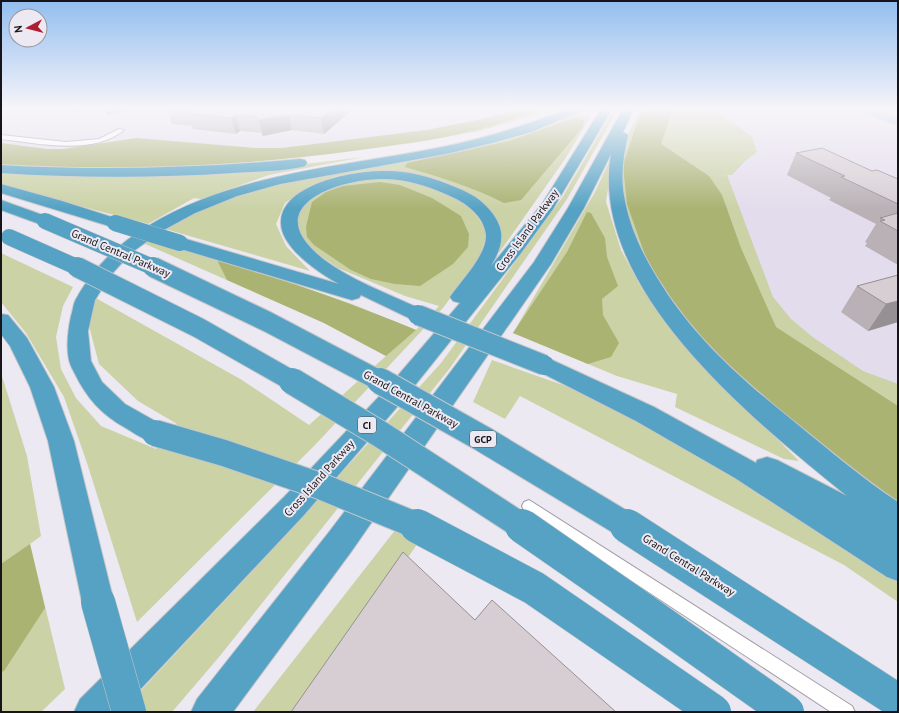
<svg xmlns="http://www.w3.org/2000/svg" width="899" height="713" font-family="'PT Sans',sans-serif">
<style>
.built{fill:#e3dcec}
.green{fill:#cbd2a6}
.forest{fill:#aab372}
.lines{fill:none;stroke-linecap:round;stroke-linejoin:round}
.service-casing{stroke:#9f9ba3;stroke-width:2}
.primary-casing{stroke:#c7c7c8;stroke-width:2}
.motorway-casing{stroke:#c7c7c8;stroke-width:2}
.service{fill:#fff;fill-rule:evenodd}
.primary{fill:#99c7dc;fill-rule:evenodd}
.motorway{fill:#55a2c4;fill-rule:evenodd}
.motorway-bridge-far3-casing{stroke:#c7c7c8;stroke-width:17;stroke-linecap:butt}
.motorway-bridge-far2-casing{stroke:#c7c7c8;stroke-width:22;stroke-linecap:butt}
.motorway-bridge-far1-casing{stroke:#c7c7c8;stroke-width:28;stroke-linecap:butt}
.motorway-bridge-casing{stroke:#c7c7c8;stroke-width:35;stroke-linecap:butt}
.motorway-bridge-far3{stroke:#55a2c4;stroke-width:16}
.motorway-bridge-far2{stroke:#55a2c4;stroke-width:20}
.motorway-bridge-far1{stroke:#55a2c4;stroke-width:26}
.motorway-bridge{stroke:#55a2c4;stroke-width:34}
.wall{fill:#b9b1b6}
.shaded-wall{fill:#969094}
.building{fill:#d7ced4;stroke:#969094}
.labels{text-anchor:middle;stroke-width:4;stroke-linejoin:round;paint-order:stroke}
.shield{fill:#ede9f2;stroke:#57555a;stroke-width:1}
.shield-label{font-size:10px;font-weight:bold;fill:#171519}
.street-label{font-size:11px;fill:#171519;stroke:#ede9f2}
</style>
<rect width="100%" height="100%" fill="#ede9f2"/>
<g class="built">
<polygon points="1,109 528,109 488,125 276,151 64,153 1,146"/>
<polygon points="658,109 856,109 898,127 898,449 773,348"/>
</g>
<g class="green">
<path d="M539 109H558L480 131 401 145C448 135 495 128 539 109Z"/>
<polygon points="614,109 618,109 567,199 450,368 219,657 172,712 121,712 258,565 441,363 562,198"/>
<polygon points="641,109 706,109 735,124 752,137 757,152 745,161 732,175 727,175 773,297 791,319 814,338 863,371 898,384 898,502 653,278 623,209 620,164 628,134"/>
<polygon points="576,113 591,116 565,159 499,253 497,249 500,225 489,210 467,192 443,181 407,173 372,173 337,176 309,186 285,203 276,224 286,246 310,271 165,229 169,224 204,208 271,185 424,156"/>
<polygon points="364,157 269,175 201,199 194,198 148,224 1,185 1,171 287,166"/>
<polygon points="609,162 612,162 606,202 621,250 642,289 692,353 799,461 784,459 675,407 677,394 617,376 513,333 595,192"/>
<polygon points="371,178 405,180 441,190 472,208 487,232 480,257 443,308 315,445 137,622 88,466 64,397 26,333 1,302 1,253 73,287 63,306 56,337 61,369 76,398 101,426 156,449 177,424 138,401 99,364 89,326 94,297 242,380 309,425 386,356 324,323 143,243 148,239 263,273 352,304 416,330 439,306 405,296 338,268 305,245 294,224 304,201 331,185"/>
<polygon points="492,360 597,397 696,451 898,582 898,602 844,565 520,396 505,419 473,402"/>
<polygon points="1,373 27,456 41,536 30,544 65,689 41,712 1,712"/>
<polygon points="396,529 420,540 302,712 253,712"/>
</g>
<g class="forest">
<path d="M519 109H539C483 134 420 142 360 150 241 166 120 173 1 165V143L47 149H63L136 138 257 148H282L426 130 478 120Z"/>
<polygon points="645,109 673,109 661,144 709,176 722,195 741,248 776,327 898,406 898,502 812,441 705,346 653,278 627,204 623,165 638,120"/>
<path d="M577 117 584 121 583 127 521 200 504 203C473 187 439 177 405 167L407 163 509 141Z"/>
<polygon points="380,182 400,185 432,198 461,216 469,234 468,247 453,264 420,286 395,284 371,279 351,270 314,245 307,237 306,227 312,202 326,192 343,186"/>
<polygon points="587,212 591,213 605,238 607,257 618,286 602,299 603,315 619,343 611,357 588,364 513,333 567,252"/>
<path d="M217 260C285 280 351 303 416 330L386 356 324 323 227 280Z"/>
<polygon points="30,544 45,608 4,671 1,672 1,564"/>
</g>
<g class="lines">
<g class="service-casing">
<g id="service">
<path d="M119 129 124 130C93 156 37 143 1 139V135L66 142 99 139Z"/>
<polygon points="529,500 852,706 855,712 831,712 524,510 522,506 524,502"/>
</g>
</g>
<g class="primary-casing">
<polygon id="primary" points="858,109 874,109 898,118 898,125 859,111"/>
</g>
<g class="motorway-casing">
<g id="motorway">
<path d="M567 109H582L581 111 531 132 492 143 446 154 280 184 237 196 195 213 160 232 131 253 110 276 95 300 88 331 91 361 102 382 125 404 164 426 168 433 164 440C148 445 138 435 124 427 101 414 87 398 75 374 73 370 70 365 69 360 66 346 68 330 71 316 73 311 73 304 76 299 93 268 119 243 148 226 239 171 346 167 447 146 489 137 527 125 567 109Z"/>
<path d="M601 109H612L553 209 521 253 404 399 304 515 119 712H74L80 699 284 497 388 387 460 303 453 301 450 297C461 281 487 255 486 235 484 215 465 202 448 195 428 186 407 179 384 179 344 178 261 203 316 253 345 279 390 294 425 311L428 315 425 319 418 321 411 319 361 295 359 298 352 300 345 298 174 247 172 243 174 239 180 238 186 239 339 284C319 273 280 247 281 222 282 184 353 171 382 171 405 170 429 176 450 185 463 190 477 196 486 206 506 227 505 242 491 266L542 204Z"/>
<path d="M623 109H634L623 132 628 135C623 156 620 179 625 201 630 228 642 253 656 276 693 338 742 380 797 424 830 451 863 479 898 502V581L887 577 735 478 636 421 536 370 533 365 536 360 544 357 552 360 654 407 756 463 757 460 767 457 777 460 847 496C755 421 588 289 611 154L584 208 551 264 351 552 233 712H191L197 699 329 532 534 262 568 208Z"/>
<path d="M300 159 305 160 307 163 305 166C282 172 256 171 232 173 155 178 78 178 1 173V165C101 171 200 168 300 159Z"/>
<polygon points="1,184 62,201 121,220 123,223 121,226 115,228 109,226 1,193"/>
<polygon points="1,200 51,218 53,221 51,224 45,226 1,210"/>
<polygon points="1,314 8,315 27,338 54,387 74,441 114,602 110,614 98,618 86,614 82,602 48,441 30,387 10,346 1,334"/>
</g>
</g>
<use href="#service" class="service"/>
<use href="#primary" class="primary"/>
<use href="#motorway" class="motorway"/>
<g class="motorway-bridge-far3-casing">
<g id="motorway-bridge-far3">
<polyline points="45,221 155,268"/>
<polyline points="115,223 180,243"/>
<polyline points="9,237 79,268"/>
</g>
</g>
<g class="motorway-bridge-far2-casing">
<g id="motorway-bridge-far2">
<polyline points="77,267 199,328 294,382"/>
<polyline points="153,267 268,322 382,382"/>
<polyline points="418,315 544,365"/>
</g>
</g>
<g class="motorway-bridge-far1-casing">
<g id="motorway-bridge-far1">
<polyline points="292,381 380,434 523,527"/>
<polyline points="380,381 483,439 629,527"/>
<polyline points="155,433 224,453 320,486 420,527"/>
</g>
</g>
<g class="motorway-bridge-casing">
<g id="motorway-bridge">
<polyline points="417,526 534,588 714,712"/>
<polyline points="522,526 643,610 787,712"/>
<polyline points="627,526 898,701"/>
<polyline points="98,602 129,712"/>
</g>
</g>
<use href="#motorway-bridge-far3" class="motorway-bridge-far3"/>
<use href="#motorway-bridge-far2" class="motorway-bridge-far2"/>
<use href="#motorway-bridge-far1" class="motorway-bridge-far1"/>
<use href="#motorway-bridge" class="motorway-bridge"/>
</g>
<g class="wall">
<polygon points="167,109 351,109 352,110 324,134 292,130 263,136 261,133 240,131 236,134 193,129 192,126 172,124"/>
<polygon points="796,153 872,171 898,179 898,265 865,246 867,243 865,242 876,224 829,200 831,198 787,175"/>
<polygon points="898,275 898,322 868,331 841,312 857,286"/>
</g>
<g class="shaded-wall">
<polygon points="74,109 92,109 75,112"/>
<polygon points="105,109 136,109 137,110 107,115"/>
<polygon points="333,109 351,109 352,110 324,134 321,118"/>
<polygon points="236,115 240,131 236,134 231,118"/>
<polygon points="289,115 292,130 263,136 259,120"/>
<polygon points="898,301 898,322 868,331 886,304"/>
</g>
<g class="building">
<polygon points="174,109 333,109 321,118 289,115 259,120 257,117 236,115 231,118 188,113 192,111"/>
<polygon points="822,148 872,171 877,170 898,179 898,204 841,177 845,176 796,153"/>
<polygon points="898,213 898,231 880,221 885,220 880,218"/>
<polygon points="898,275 898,301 886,304 857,286"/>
<polygon points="403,552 475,620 492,600 616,712 291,712"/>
</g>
<linearGradient id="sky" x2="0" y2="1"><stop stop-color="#92bef0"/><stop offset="0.52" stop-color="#f7f5f9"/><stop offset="1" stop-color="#f7f5f9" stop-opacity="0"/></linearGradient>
<rect width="899" height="209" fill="url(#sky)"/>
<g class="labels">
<g class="shield">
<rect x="358" y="417" width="18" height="16" rx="3"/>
<rect x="470" y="431" width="26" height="16" rx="3"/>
</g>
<g class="shield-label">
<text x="367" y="429">CI</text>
<text x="483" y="443">GCP</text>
</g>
<g class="street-label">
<text transform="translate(527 230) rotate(-54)" y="4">Cross Island Parkway</text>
<text transform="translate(121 253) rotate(23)" y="4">Grand Central Parkway</text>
<text transform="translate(411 399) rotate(29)" y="4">Grand Central Parkway</text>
<text transform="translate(319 478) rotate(-48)" y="4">Cross Island Parkway</text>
<text transform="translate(689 565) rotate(32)" y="4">Grand Central Parkway</text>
</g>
</g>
<rect width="899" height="713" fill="none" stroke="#171519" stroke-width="4"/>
<g transform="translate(28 28) rotate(263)"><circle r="19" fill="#ede9f2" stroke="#97949b"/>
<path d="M0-3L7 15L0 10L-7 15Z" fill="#af1b30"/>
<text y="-6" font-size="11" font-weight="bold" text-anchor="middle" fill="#171519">N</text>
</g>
</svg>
